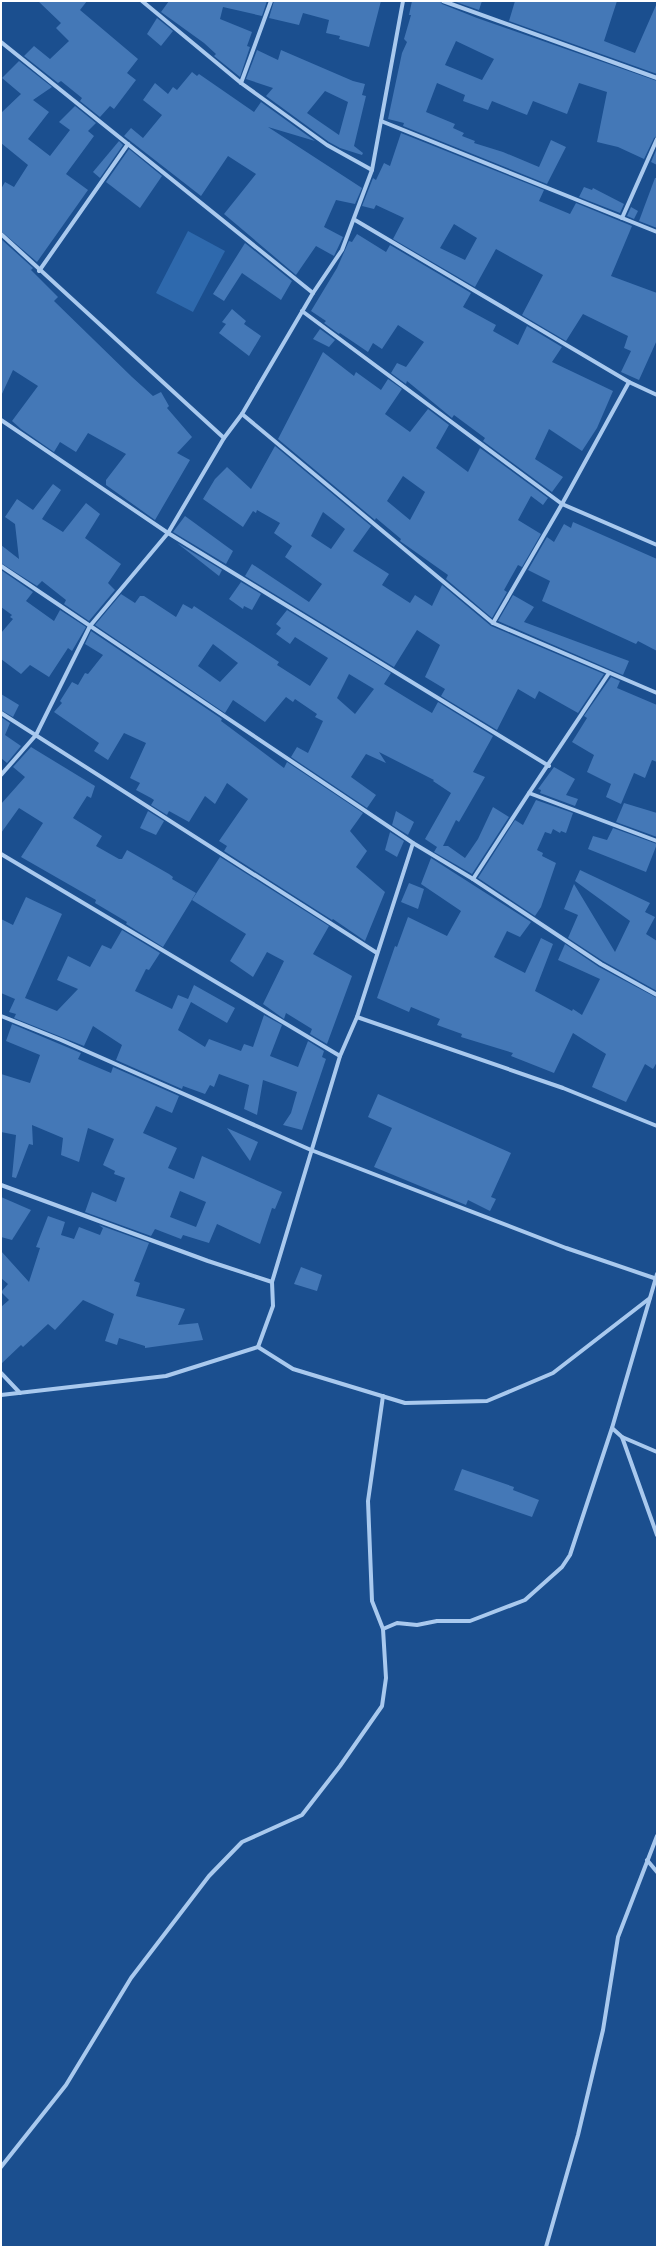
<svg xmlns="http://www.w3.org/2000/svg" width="658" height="2248" font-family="'DM Sans',sans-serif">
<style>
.green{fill:#2e69ad}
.building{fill:#4478b7;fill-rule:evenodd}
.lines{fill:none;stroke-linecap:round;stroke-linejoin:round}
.minor{stroke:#a9c9ee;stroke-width:4}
</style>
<rect width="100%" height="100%" fill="#1b4f8f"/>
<polygon class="green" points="188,231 225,251 193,312 156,293"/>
<g class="building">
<polygon points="38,1 87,1 80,10 138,59 127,73 136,80 114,109 110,106 100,117 80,101 82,98 61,81 58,83 24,56 34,46 50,59 69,41 56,28 61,23"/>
<polygon points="169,1 267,1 262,16 223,7 220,19 252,32 247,46 250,47 240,77 214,56 216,54 204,43 161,12"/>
<polygon points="274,1 381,1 369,47 339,39 340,36 326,33 329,20 303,13 299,25 269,18"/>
<path d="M412 1H440L442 4 477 18 657 81V136L654 138 644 159 618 147 597 142 607 92 579 83 567 114 533 101 527 115 492 101 488 110 463 101 465 95 437 83 426 112 455 124 453 128 464 133 462 136 475 141 474 143 503 152 539 167 551 140 566 147 547 184 403 126 404 123 388 119 402 53 407 42 404 39 411 15H409ZM456 41 494 59 482 80 445 65Z"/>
<polygon points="453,1 482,1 479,10"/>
<polygon points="515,1 617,1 604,41 635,53 657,3 657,74 509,21"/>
<polygon points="157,18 173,31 161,46 147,34"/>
<path d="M257 50 278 60 281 50 353 81 365 84 362 95 366 96 354 146 363 153 362 155 340 148 329 142 266 96 273 88 246 79ZM325 91 348 102 339 135 307 113Z"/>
<polygon points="19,61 52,87 33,100 49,112 28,139 50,156 70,130 59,122 75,106 96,123 88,131 94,136 66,174 88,190 37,262 1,231 1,189 5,182 14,187 28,165 1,143 1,113 21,94 2,78"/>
<polygon points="192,72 197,76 199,74 254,112 261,102 315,141 268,127 362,188 355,204 336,200 324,227 343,237 334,256 316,246 296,275 224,214 256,174 228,156 201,196 124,136 131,128 143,138 162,115 143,100 155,83 168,94 173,87 177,90"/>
<path d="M401 133 544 190 539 201 570 214 576 203 632 226 611 276 657 293V340L639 380 621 372 631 351 624 348 628 336 583 314 566 341 522 315 543 275 496 249 475 287 393 239 404 218 376 205 374 209 362 206 373 178 376 180 384 163 390 166ZM454 224 477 238 465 260 440 248Z"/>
<polygon points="119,141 123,145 100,178 93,172"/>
<polygon points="657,148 657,165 651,162"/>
<polygon points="129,149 162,176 140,208 106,182"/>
<polygon points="655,178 657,178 657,228 639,221"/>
<polygon points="584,187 592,190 593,188 624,204 620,213 579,197"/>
<polygon points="631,207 638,211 634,219 627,216"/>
<polygon points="357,234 386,252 390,245 471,293 463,307 496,325 493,331 518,345 527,326 562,347 552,362 613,391 597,428 582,451 549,429 535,459 563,477 552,492 483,441 485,438 454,415 452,418 407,381 406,384 391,373 397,363 406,367 424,342 398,325 382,349 373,343 368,352 340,333 339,334 324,323 326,321 311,311 337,268 349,241 352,242"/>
<polygon points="1,239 33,268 31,270 58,297 54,301 132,377 153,396 161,392 169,406 167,408 192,437 177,453 190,460 155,520 106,485 106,480 126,454 88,433 76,452 60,442 54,452 21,429 12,421 38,386 13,370 1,396"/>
<polygon points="245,243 292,281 281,300 242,273 224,301 213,294"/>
<polygon points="232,309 246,321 244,324 261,336 249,356 219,333 226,324 222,322"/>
<polygon points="320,329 335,340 329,347 313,339"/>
<path d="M323 352 354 376 356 372 381 390 388 379 402 389 385 414 410 432 428 409 449 425 436 448 468 472 480 448 548 498 543 505 531 496 518 520 541 534 522 567 518 565 504 590 507 592 492 618 446 579 448 575 400 541 401 539 376 518 375 520 278 439ZM403 476 425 492 410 520 387 501Z"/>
<path d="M275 446 371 526 353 551 389 574 382 585 410 603 415 595 432 606 442 585 491 626 604 674 578 713 539 691 535 699 518 689 497 730 441 696 445 689 425 677 440 645 417 630 394 667 245 576 252 564 309 602 322 584 285 557 292 546 274 533 280 523 257 510 256 513 253 511 243 527 203 499 215 479 227 467 251 489ZM323 512 345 529 331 549 311 536Z"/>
<polygon points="53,484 61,490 42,519 63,532 86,503 100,514 85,538 121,564 108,583 115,590 89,621 64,604 66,600 42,581 37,586 1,563 1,545 19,559 15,524 5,517 17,499 33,510"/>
<polygon points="185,516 233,551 226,564 173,532"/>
<polygon points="573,522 657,559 657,651 638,641 636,644 542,601 550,581 528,570 547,537 554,542 564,524 571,528"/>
<polygon points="177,543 222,570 219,576"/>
<polygon points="1,570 33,592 26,601 54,621 60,610 86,627 72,651 68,648 49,677 30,665 21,674 1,659 1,633 13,619 10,617 12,615 1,607"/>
<polygon points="241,582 261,594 252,610 244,606 243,609 229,599"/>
<path d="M121 594 135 603 140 596H144L176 617 183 604 192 609 194 606 279 662 277 665 310 686 328 658 295 637 290 644 276 634 281 628 276 624 287 610 391 673 384 684 415 703 432 713 438 702 493 736 473 772 485 777 459 822 456 820 443 846H448L465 858 478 839 493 807 509 817 472 874 434 852 437 847 425 839 451 793 433 781 434 780 379 752 386 763 366 754 351 777 376 795 367 808 291 757 297 747 308 753 323 721 315 717 317 714 295 699 293 702 286 697 265 722 233 700 225 713 95 625ZM213 644 238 663 220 682 198 666ZM349 674 374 689 355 714 337 698Z"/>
<polygon points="513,595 534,607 524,622 629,661 623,675 498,621"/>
<polygon points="91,631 222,719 221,721 284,768 287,762 363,813 350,831 367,851 356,867 385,892 365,941 333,919 332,920 224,851 227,846 219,841 248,799 227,783 215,804 205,796 189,822 169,811 167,815 151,805 154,800 151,798 136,790 140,783 130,778 146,743 124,733 108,760 94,751 99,743 54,712 62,703 60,701 72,682 78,685 85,673 88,674 103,655 85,644"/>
<polygon points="611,677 620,681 617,688 657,705 657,762 652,760 645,778 634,773 621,804 606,797 611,784 587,772 594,755 572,742 587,718 584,716"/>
<polygon points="1,694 19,705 13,717 1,710"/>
<polygon points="1,717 10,723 5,735 21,746 7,763 1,758"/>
<polygon points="31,747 95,786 91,798 87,796 73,818 102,836 96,846 119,859 122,859 127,850 169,874 173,877 172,879 196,893 163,947 126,924 127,922 95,903 96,900 21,857 43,823 19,808 1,833 1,804 25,777 13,767"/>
<polygon points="554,767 575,779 566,795 578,799 575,806 540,793 541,790 538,789"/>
<polygon points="536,800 573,813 566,833 561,831 560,833 553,829 551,834 545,832 537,850 543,853 542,856 556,863 541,907 535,916 478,878 515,820 523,825"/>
<polygon points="624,803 657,813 657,837 616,822"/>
<polygon points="148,811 164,821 156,835 140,828"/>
<polygon points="396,811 414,822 408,835 392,825"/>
<polygon points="613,828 657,844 646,872 588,849 593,836 607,840"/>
<polygon points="390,832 404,841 397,857 385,850"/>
<polygon points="220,857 329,926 313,954 352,976 327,1044 310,1034 312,1029 286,1013 284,1019 263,1004 284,961 267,952 253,977 230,961 246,934 192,900"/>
<polygon points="431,858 531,922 520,937 507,931 494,957 525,973 541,938 553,944 535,991 572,1011 573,1009 582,1015 600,979 558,960 565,944 599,967 657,998 657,1062 653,1069 645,1064 626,1102 592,1087 606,1054 573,1033 554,1073 511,1056 513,1053 461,1037 462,1034 437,1025 440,1019 411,1007 409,1012 377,998 395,946 397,947 408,917 447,936 461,911 421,884"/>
<polygon points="580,870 650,903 645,912 655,917 646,934 657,941 657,991 603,961 568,938 578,915 564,909 574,884 615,952 630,921 575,881"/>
<polygon points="409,883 424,889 418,909 401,902"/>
<polygon points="26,897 62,914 25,998 57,1011 78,989 57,980 68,956 90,967 102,945 111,949 122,930 160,953 149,970 146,969 135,991 172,1009 178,995 188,999 194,985 235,1008 227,1023 191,1002 178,1030 205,1047 209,1039 241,1051 244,1044 253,1047 264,1015 282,1025 270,1056 298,1067 308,1041 324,1051 322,1057 326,1059 302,1130 283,1125 291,1113 297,1092 263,1080 257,1115 244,1109 249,1085 219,1074 214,1087 210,1085 205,1094 183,1086 182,1089 116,1060 122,1045 93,1026 84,1046 14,1018 16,1014 9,1012 15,999 1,993 1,919 13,925"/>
<path d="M12 1024 81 1053 78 1059 111 1073 113 1067 179 1096 172 1113 156 1106 143 1133 177 1148 168 1168 194 1179 202 1156 282 1192 275 1209 272 1208 260 1244 217 1224 209 1243 183 1235 181 1239 155 1229 151 1236 85 1212 92 1192 116 1202 125 1178 114 1174 115 1171 103 1165 114 1139 88 1128 79 1162 61 1155 63 1138 32 1125 33 1145 29 1144 16 1178 12 1177 16 1135 1 1132V1074L30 1083 40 1055 6 1041ZM180 1191 206 1202 196 1227 170 1217Z"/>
<polygon points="378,1094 511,1153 491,1197 496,1199 490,1211 468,1200 466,1205 374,1167 392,1128 368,1117"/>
<polygon points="227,1128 258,1142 250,1161"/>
<polygon points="1,1197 31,1210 12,1240 1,1237"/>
<polygon points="48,1216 65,1222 61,1235 74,1239 79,1227 100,1235 103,1228 99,1225 149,1243 134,1281 140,1283 136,1296 185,1309 178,1325 198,1323 203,1340 145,1348 145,1346 119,1338 117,1345 105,1341 114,1314 83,1300 55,1330 48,1324 23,1347 21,1345 1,1364 1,1307 9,1300 1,1292 8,1284 1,1278 1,1251 29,1282 40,1248 36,1247"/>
<polygon points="301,1267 322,1275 317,1291 294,1284"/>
<polygon points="462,1469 514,1487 513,1490 539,1500 532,1517 454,1490"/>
</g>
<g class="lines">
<g class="minor">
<polyline points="142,1 241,83 327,145 372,170"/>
<polyline points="443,1 657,78"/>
<polyline points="1,42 313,293"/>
<polyline points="241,83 271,1"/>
<polyline points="381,121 657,232"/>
<polyline points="622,218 657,139"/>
<polyline points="355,220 629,382 657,395"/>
<polyline points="1,234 224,438"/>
<polyline points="39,271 128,144"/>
<polyline points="302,311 562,504 657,545"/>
<polyline points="242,414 493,623 657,693"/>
<polyline points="1,420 168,533 549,766"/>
<polyline points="1,566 413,843 473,879 601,964 657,995"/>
<polyline points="493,623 562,504 629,382"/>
<polyline points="609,673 529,793 657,841"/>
<polyline points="1,713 377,953"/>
<polyline points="1,775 36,735 90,626 168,533 224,438 242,414 313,293 342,250 372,170 403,1"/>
<polyline points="1,854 340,1056"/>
<polyline points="473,879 529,793"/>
<polyline points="1,1016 61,1040 311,1150 566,1248 657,1279"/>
<polyline points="357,1017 563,1088 657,1126"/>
<polyline points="1,1185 208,1261 272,1282 273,1306 258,1347"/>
<polyline points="272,1282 340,1056 357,1017 413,843"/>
<polyline points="1,1373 20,1393"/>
<polyline points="1,1395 166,1376 258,1347 293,1369 405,1403 487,1401 553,1373 650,1298"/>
<polyline points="383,1396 368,1501 372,1601 383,1629"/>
<polyline points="612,1428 622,1437 657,1535"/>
<polyline points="622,1437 657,1452"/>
<polyline points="647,1860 657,1872"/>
<polyline points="1,2167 66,2085 131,1978 209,1876 242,1842 302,1815 340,1766 382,1706 386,1678 383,1629 397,1623 417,1625 437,1621 470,1621 525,1600 562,1567 570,1555 612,1428 657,1274"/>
<polyline points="546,2247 578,2135 603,2030 618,1937 657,1836"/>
</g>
</g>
<rect width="658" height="2248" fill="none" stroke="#ffffff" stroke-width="4"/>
</svg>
